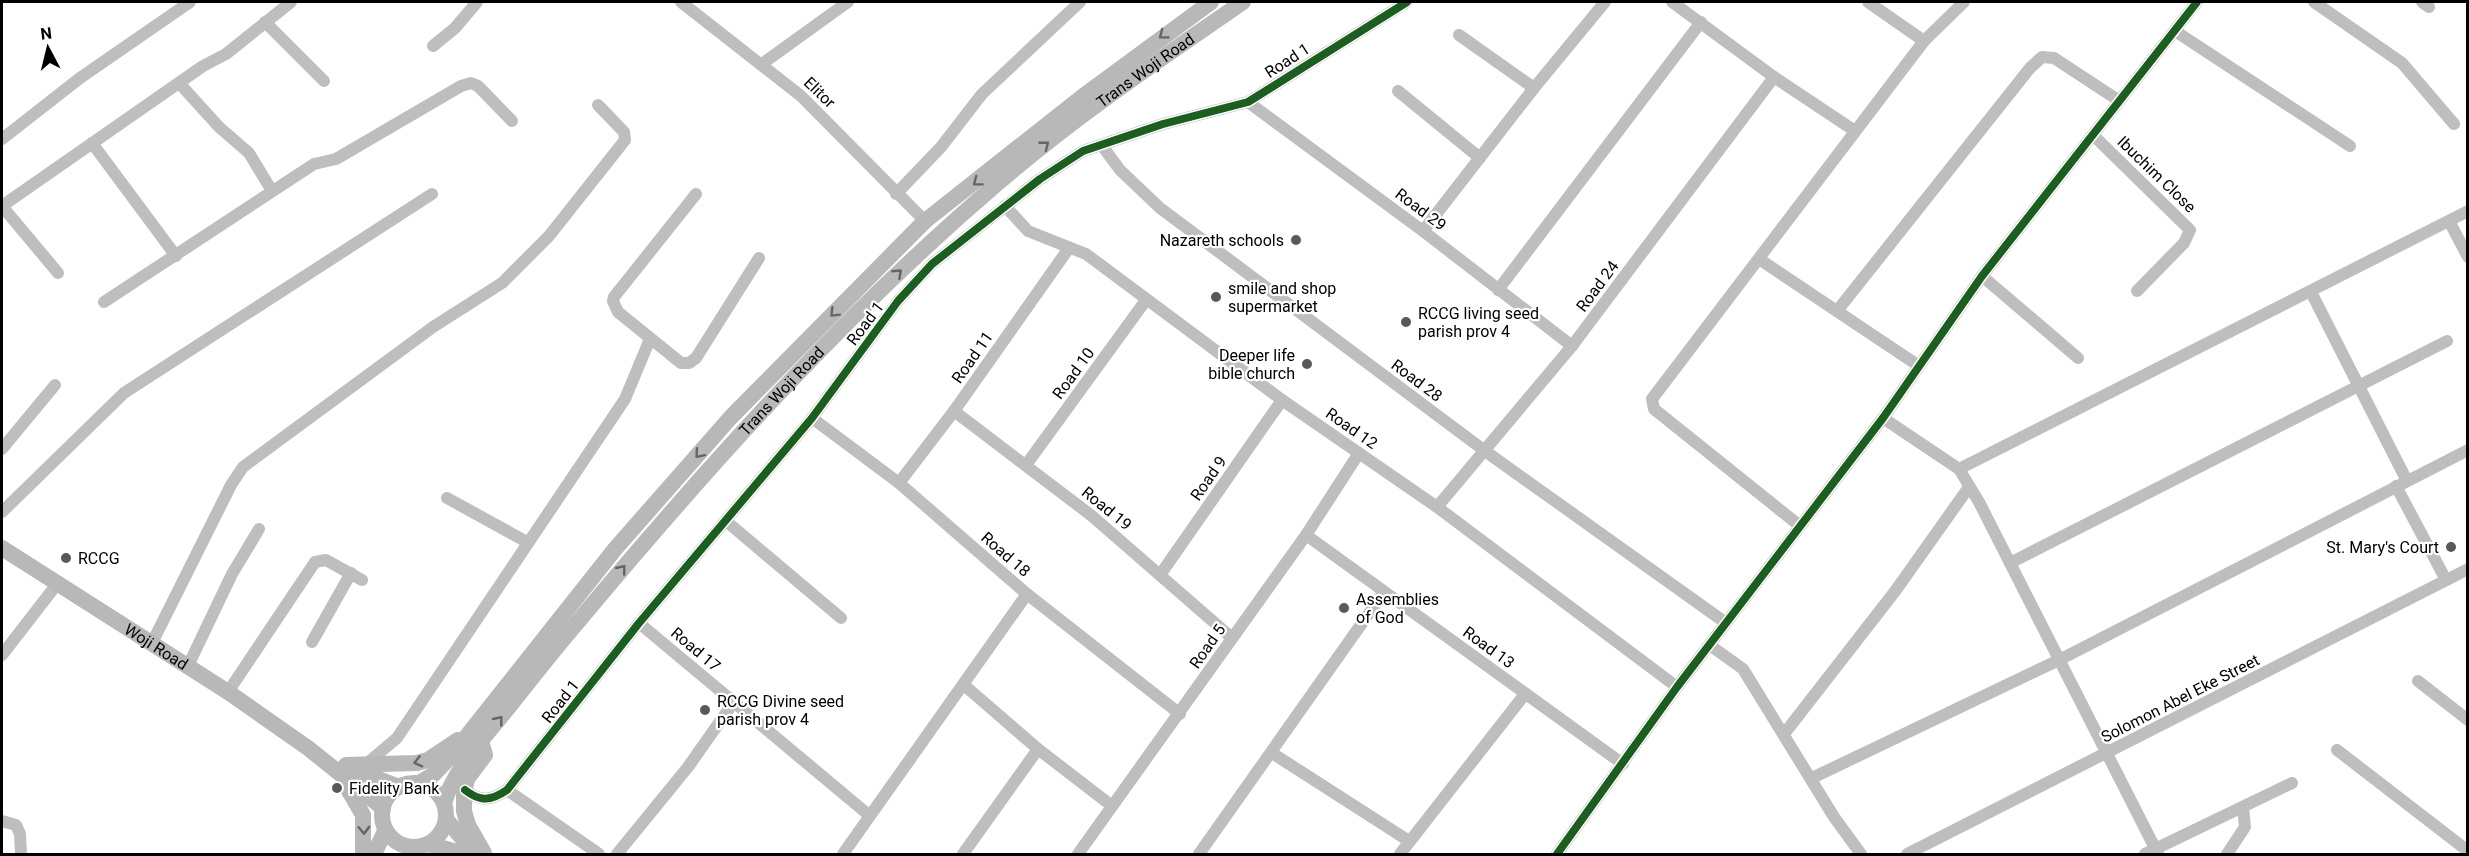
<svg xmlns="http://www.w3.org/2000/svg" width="2469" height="856" font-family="Roboto,sans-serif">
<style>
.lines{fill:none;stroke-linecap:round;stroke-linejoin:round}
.minor{stroke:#bebebe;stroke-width:12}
.secondary{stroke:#b8b8b8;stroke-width:16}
.cycleway-casing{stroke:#fff;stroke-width:11}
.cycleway{stroke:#1b5e20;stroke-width:8}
.oneway{stroke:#656565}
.poi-dot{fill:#595959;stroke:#fff;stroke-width:2}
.labels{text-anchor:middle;stroke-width:4.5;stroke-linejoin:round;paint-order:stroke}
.street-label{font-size:16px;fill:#000;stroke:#fff}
.poi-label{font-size:16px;fill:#000;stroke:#fff;text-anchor:start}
</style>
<rect width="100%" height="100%" fill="#fff"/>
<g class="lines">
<g class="minor">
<polyline points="681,2 801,96 925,221"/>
<polyline points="1672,2 1774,77 1855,131"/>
<polyline points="1868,2 1924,41"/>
<polyline points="2314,2 2402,63 2454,124"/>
<polyline points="2422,2 2429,7"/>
<polyline points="265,22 324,81"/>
<polyline points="2175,31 2350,146"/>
<polyline points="1459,35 1534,88"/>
<polyline points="433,46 455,28 477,2"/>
<polyline points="762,64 848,2"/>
<polyline points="180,84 219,127 249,153 272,191"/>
<polyline points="1398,91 1480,158"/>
<polyline points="1248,102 1423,231 1572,346"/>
<polyline points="2093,135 2190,230 2184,243 2137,291"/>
<polyline points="2,139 80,78 190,2"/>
<polyline points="92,143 176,256"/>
<polyline points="1103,147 1120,170 1160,208 1485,451 1726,623"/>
<polyline points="696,194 614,297 613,301 618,312 681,363 689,363 696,358 759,258"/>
<polyline points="896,194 941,147 982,94 1080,2"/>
<polyline points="2,206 203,66 226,54 291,2"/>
<polyline points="2,206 58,273"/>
<polyline points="1005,206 1028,231 1086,254 1282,400 1437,507 1677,687"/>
<polyline points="2449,221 2468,257"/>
<polyline points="1423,231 1534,88 1605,2"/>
<polyline points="1759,259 1919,366"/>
<polyline points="1982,276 2078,358"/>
<polyline points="1498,290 1701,22"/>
<polyline points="2311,292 2407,481"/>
<polyline points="104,302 314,164 336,159 461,86 471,83 478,86 512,121"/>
<polyline points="1837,311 2030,68 2042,57 2054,58 2118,100"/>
<polyline points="954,411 1092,516 1232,638"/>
<polyline points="812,418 899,483 1027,594 1180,714"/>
<polyline points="1883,418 1959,469 1979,502 2158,854"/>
<polyline points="2,449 55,385"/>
<polyline points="1026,465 1146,300"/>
<polyline points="1959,469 2468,211"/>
<polyline points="899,483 954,411 1069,248"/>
<polyline points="2396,486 2446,580"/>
<polyline points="447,498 527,542"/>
<polyline points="1437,507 1572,346 1774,77"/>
<polyline points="2,512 124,393 432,194"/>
<polyline points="726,521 841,618"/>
<polyline points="1800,526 1654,409 1652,399 1924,41 1964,2"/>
<polyline points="1306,535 1623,764"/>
<polyline points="2010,563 2447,341"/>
<polyline points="1160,575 1282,400"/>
<polyline points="639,623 870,816"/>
<polyline points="312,642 351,573"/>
<polyline points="151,645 231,485 243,467 433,327 502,283 549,236 625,140 624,132 598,105"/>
<polyline points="1711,646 1743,669 1834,817 1861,854"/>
<polyline points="2,655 57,584"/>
<polyline points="187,668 232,574 259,529"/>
<polyline points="2418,681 2468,720"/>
<polyline points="964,685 1038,749 1112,806"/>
<polyline points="228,692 315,562 326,560 362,580"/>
<polyline points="1784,734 1896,590 1969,487"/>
<polyline points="2337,750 2468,851"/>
<polyline points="1272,753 1409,841"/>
<polyline points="365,765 397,738 625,399 650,339"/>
<polyline points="1812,778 2059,660 2468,450"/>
<path d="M465 790C480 802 491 801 507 790L639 623 812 418 898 301 932 264 1040 179 1083 151 1163 124 1248 102 1407 2"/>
<polyline points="507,790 599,854"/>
<polyline points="2,821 16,825 20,834 21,854"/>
<polyline points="617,854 688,767 733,703"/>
<polyline points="843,854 1027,594"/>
<polyline points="963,854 1038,749"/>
<polyline points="1078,854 1306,535 1359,453"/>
<polyline points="1199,854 1384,592"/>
<polyline points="1400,854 1525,694"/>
<polyline points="1557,854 1677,687 1883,418 1982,276 2197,2"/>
<polyline points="1907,854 2468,569"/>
<polyline points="2145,854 2292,783"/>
<polyline points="2227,854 2245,827 2243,807"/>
</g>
<g class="secondary">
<path id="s1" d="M2 548 228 692 308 748 383 808"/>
<polyline points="481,741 485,755 467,779 464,793 464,811 468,825 484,853"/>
<polyline points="346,765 417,763 428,760 458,740"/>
<polyline points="352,769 399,787"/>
<circle cx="414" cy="815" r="32"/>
<polyline points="419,783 434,774 451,756 615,549 731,417 925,221 1082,97 1211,2"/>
<polyline points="345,784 363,815 363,854"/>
<path id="s2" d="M444 803C455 769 481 741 504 713 528 683 551 653 576 624 707 467 843 315 999 182 1076 116 1160 59 1243 2"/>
<polyline points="446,819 461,837 481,851"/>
<polyline points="429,844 463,854"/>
<polyline points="374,854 385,831"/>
</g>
<g class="cycleway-casing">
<g id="cycleway">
<path d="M465 790C480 802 491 801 507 790L639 623 812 418 898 301 932 264 1040 179 1083 151 1163 124 1248 102 1407 2"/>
<polyline points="1557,854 1677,687 1883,418 1982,276 2197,2"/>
</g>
</g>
<use href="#cycleway" class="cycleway"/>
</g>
<defs><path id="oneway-chevron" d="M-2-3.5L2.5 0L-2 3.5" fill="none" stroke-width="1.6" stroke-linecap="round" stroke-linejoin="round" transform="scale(1.5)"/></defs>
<g class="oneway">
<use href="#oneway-chevron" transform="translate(1163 35) rotate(143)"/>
<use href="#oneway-chevron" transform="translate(1045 145) rotate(-38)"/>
<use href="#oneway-chevron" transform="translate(977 182) rotate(143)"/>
<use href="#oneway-chevron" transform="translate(898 273) rotate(-43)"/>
<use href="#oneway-chevron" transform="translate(834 313) rotate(135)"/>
<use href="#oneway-chevron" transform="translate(699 454) rotate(131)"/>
<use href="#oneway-chevron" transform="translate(622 569) rotate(-51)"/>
<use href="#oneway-chevron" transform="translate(499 720) rotate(-51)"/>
<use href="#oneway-chevron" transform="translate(418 762) rotate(166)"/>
<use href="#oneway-chevron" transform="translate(364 830) rotate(88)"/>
</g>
<g class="poi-dot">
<circle cx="1296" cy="240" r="6"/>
<circle cx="1216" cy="297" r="6"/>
<circle cx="1406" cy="322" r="6"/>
<circle cx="1307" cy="364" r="6"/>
<circle cx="2451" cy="547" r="6"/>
<circle cx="66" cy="558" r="6"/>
<circle cx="1344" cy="608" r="6"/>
<circle cx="705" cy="710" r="6"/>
<circle cx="337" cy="788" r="6"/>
</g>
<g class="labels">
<g class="street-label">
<text transform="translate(1287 60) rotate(-33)" y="6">Road 1</text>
<text dy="6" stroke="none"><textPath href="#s2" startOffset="1020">Trans Woji Road</textPath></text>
<text transform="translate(820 92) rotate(44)" y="6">Elitor</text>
<text transform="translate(2157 174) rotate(44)" y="6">Ibuchim Close</text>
<text transform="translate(1421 209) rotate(37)" y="6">Road 29</text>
<text transform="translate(1597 286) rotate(-53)" y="6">Road 24</text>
<text transform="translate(865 323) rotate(-53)" y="6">Road 1</text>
<text transform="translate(972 357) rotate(-55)" y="6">Road 11</text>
<text transform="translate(1073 373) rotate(-54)" y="6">Road 10</text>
<text transform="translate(1417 380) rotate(37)" y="6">Road 28</text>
<text dy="6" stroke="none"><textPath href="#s2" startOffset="534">Trans Woji Road</textPath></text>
<text transform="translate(1352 428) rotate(35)" y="6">Road 12</text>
<text transform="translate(1208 478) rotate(-55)" y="6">Road 9</text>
<text transform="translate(1107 508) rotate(39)" y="6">Road 19</text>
<text transform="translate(1006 554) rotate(41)" y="6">Road 18</text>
<text transform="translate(1207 646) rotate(-55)" y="6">Road 5</text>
<text dy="6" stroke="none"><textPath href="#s1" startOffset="183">Woji Road</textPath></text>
<text transform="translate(1489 647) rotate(36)" y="6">Road 13</text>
<text transform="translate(696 649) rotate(40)" y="6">Road 17</text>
<text transform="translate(2180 698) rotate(-27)" y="6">Solomon Abel Eke Street</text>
<text transform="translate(560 701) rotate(-52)" y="6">Road 1</text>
</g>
<g class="poi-label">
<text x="1284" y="246" text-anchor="end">Nazareth schools</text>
<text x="1228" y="294">smile and shop<tspan x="1228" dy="18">supermarket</tspan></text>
<text x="1418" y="319">RCCG living seed<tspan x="1418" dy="18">parish prov 4</tspan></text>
<text x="1295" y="361" text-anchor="end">Deeper life<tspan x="1295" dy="18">bible church</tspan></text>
<text x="2439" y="553" text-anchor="end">St. Mary's Court</text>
<text x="78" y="564">RCCG</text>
<text x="1356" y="605">Assemblies<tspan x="1356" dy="18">of God</tspan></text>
<text x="717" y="707">RCCG Divine seed<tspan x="717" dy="18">parish prov 4</tspan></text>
<text x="349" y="794">Fidelity Bank</text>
</g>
</g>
<rect width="2469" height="856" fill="none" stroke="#000000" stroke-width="6"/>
<g transform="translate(48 48) rotate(353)" stroke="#ffffff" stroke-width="4.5" paint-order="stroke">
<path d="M0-4.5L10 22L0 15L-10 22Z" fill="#000000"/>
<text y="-9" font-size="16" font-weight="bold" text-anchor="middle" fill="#000000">N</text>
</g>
</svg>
